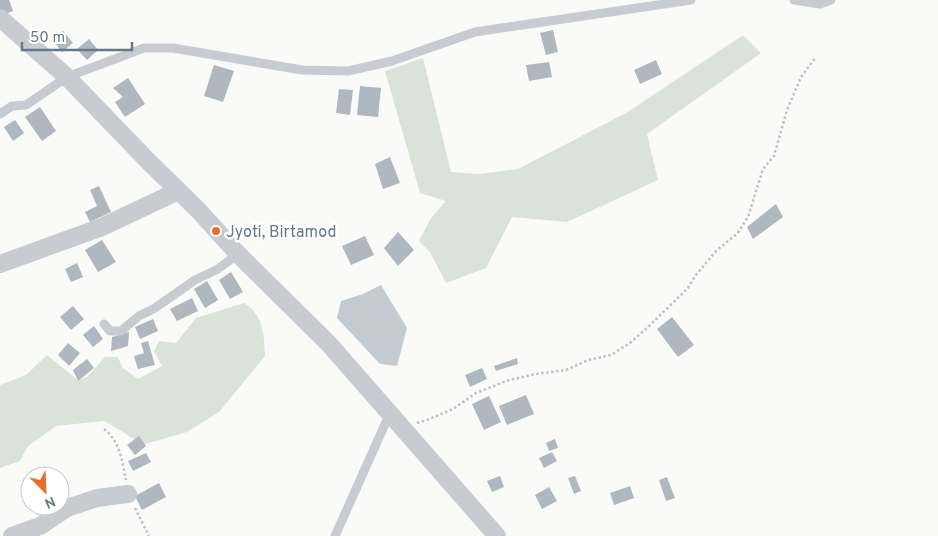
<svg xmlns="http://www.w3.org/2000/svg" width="938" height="536" font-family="Overpass,sans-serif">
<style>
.green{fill:#dbe2d9}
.water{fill:#c3cbd1}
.building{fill:#b1b7be}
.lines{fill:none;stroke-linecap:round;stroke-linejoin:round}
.path{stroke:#bfc2c5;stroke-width:2.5;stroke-dasharray:2.5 2.5;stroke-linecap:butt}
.lane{stroke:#c8cbcf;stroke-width:9}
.street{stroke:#c8cbcf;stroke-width:18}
.poi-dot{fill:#e76d2b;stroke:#fff;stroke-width:2}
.labels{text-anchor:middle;stroke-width:5;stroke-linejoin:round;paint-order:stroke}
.poi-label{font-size:16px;fill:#687789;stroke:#fff;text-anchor:start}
</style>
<rect width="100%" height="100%" fill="#fafaf8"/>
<g class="green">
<polygon points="743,35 761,53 647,134 658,180 567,222 512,217 486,268 446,283 430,252 419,241 431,218 446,201 420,193 385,71 423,58 451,172 479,174 518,169 626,113"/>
<path d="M244 303C264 315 264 335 265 356L219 412 187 432 145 444 130 437 120 430 104 421 56 426 28 446 20 461 0 468V385L26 375 47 355 78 380 87 377 105 357H118L122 367 138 379 162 366 154 351 159 341 176 343 196 318Z"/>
</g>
<polygon class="water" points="381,285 407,328 397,366 380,364 337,318 341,301 363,294"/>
<g class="building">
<polygon points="0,0 9,0 13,11 0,16"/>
<polygon points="553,30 558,52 546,55 540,33"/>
<polygon points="63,31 73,43 62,52 52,39"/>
<polygon points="89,39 98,50 87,60 77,49"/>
<polygon points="656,60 662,74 640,84 634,70"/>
<polygon points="549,62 552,77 529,81 526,65"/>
<polygon points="214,65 234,71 223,102 204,96"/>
<polygon points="128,78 145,104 125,117 115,102 123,97 113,88"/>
<polygon points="360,86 381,88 378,117 357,115"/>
<polygon points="339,89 353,90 350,115 336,113"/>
<polygon points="40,107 56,131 42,141 25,117"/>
<polygon points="15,120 24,133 13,141 4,127"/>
<polygon points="390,157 400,183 383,189 375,164"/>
<polygon points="99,186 111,212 90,222 85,212 97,206 90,190"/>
<polygon points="776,204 783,217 753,239 747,227"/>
<polygon points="398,232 414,250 398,266 384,248"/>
<polygon points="365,236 374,255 351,265 342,246"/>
<polygon points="102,240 116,262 98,272 85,250"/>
<polygon points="77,263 83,277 71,282 65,269"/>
<polygon points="231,272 243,292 230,299 219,280"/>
<polygon points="207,281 218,300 205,308 194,289"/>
<polygon points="192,298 198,311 177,321 170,309"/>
<polygon points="73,306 84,319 71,330 60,317"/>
<polygon points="672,317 694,345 678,357 657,329"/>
<polygon points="153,319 158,331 140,339 135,327"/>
<polygon points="94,326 103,339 93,347 83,335"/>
<polygon points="129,332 128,346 111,351 112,337"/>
<polygon points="148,341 155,365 138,369 134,356 144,353 141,343"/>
<polygon points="68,343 80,353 69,366 58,355"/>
<polygon points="517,358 518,364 496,371 494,366"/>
<polygon points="87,359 94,368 78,381 73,370"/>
<polygon points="482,368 487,379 470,387 465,375"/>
<polygon points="526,395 534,414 507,425 499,406"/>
<polygon points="489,396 501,422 484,430 472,404"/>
<polygon points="139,436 146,446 135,455 127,445"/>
<polygon points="555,439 558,448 549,451 546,443"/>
<polygon points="552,452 557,461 544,468 539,458"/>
<polygon points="146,453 151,462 133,471 128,461"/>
<polygon points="500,476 504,487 492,492 487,481"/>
<polygon points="575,476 581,491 574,494 568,478"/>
<polygon points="667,477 675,498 666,501 659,480"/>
<polygon points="159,483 166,497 142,510 135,496"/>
<polygon points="630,486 634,498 614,505 610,493"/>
<polygon points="549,487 557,501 542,509 535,495"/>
<polygon points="32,506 45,506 47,509 38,515"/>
</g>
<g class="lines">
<g class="path">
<polyline points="417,423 427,420 453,409 476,393 509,380 536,374 566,370 588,360 611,355 630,343 648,327 688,288 695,276 717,250 737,234 748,217 763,169 774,156 787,110 801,77 816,57"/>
<path d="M104 429C120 441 122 461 126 480"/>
<polyline points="135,508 149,536"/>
</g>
<g class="lane">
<polyline points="794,0 820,4 831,0"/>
<polyline points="0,114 12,106 26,105 67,77 144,48 173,48 302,70 348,71 392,61 475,32 691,0"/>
<polyline points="104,324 110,331 121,331 139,316 155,308 195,280 218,269 238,254"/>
<polyline points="335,536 390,413"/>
</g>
<g class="street">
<polyline points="0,18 67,77 148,161 199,211 238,254 329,344 497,536"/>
<polyline points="0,264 102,227 178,191"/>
<polyline points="12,536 40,526 67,508 97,498 128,494"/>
</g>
</g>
<circle class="poi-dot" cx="216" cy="231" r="5"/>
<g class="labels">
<g class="poi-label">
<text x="226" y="237">Jyoti, Birtamod</text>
</g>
</g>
<g transform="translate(45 491) rotate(156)"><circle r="24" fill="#ffffff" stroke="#c3c9d0"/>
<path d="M0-4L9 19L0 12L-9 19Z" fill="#e76d2b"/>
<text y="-8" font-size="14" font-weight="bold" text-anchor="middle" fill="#687789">N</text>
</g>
<path d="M22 42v8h110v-8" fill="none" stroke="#687789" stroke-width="2.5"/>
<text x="30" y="42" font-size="15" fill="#687789" stroke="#ffffff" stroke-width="4" paint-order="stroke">50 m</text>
</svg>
